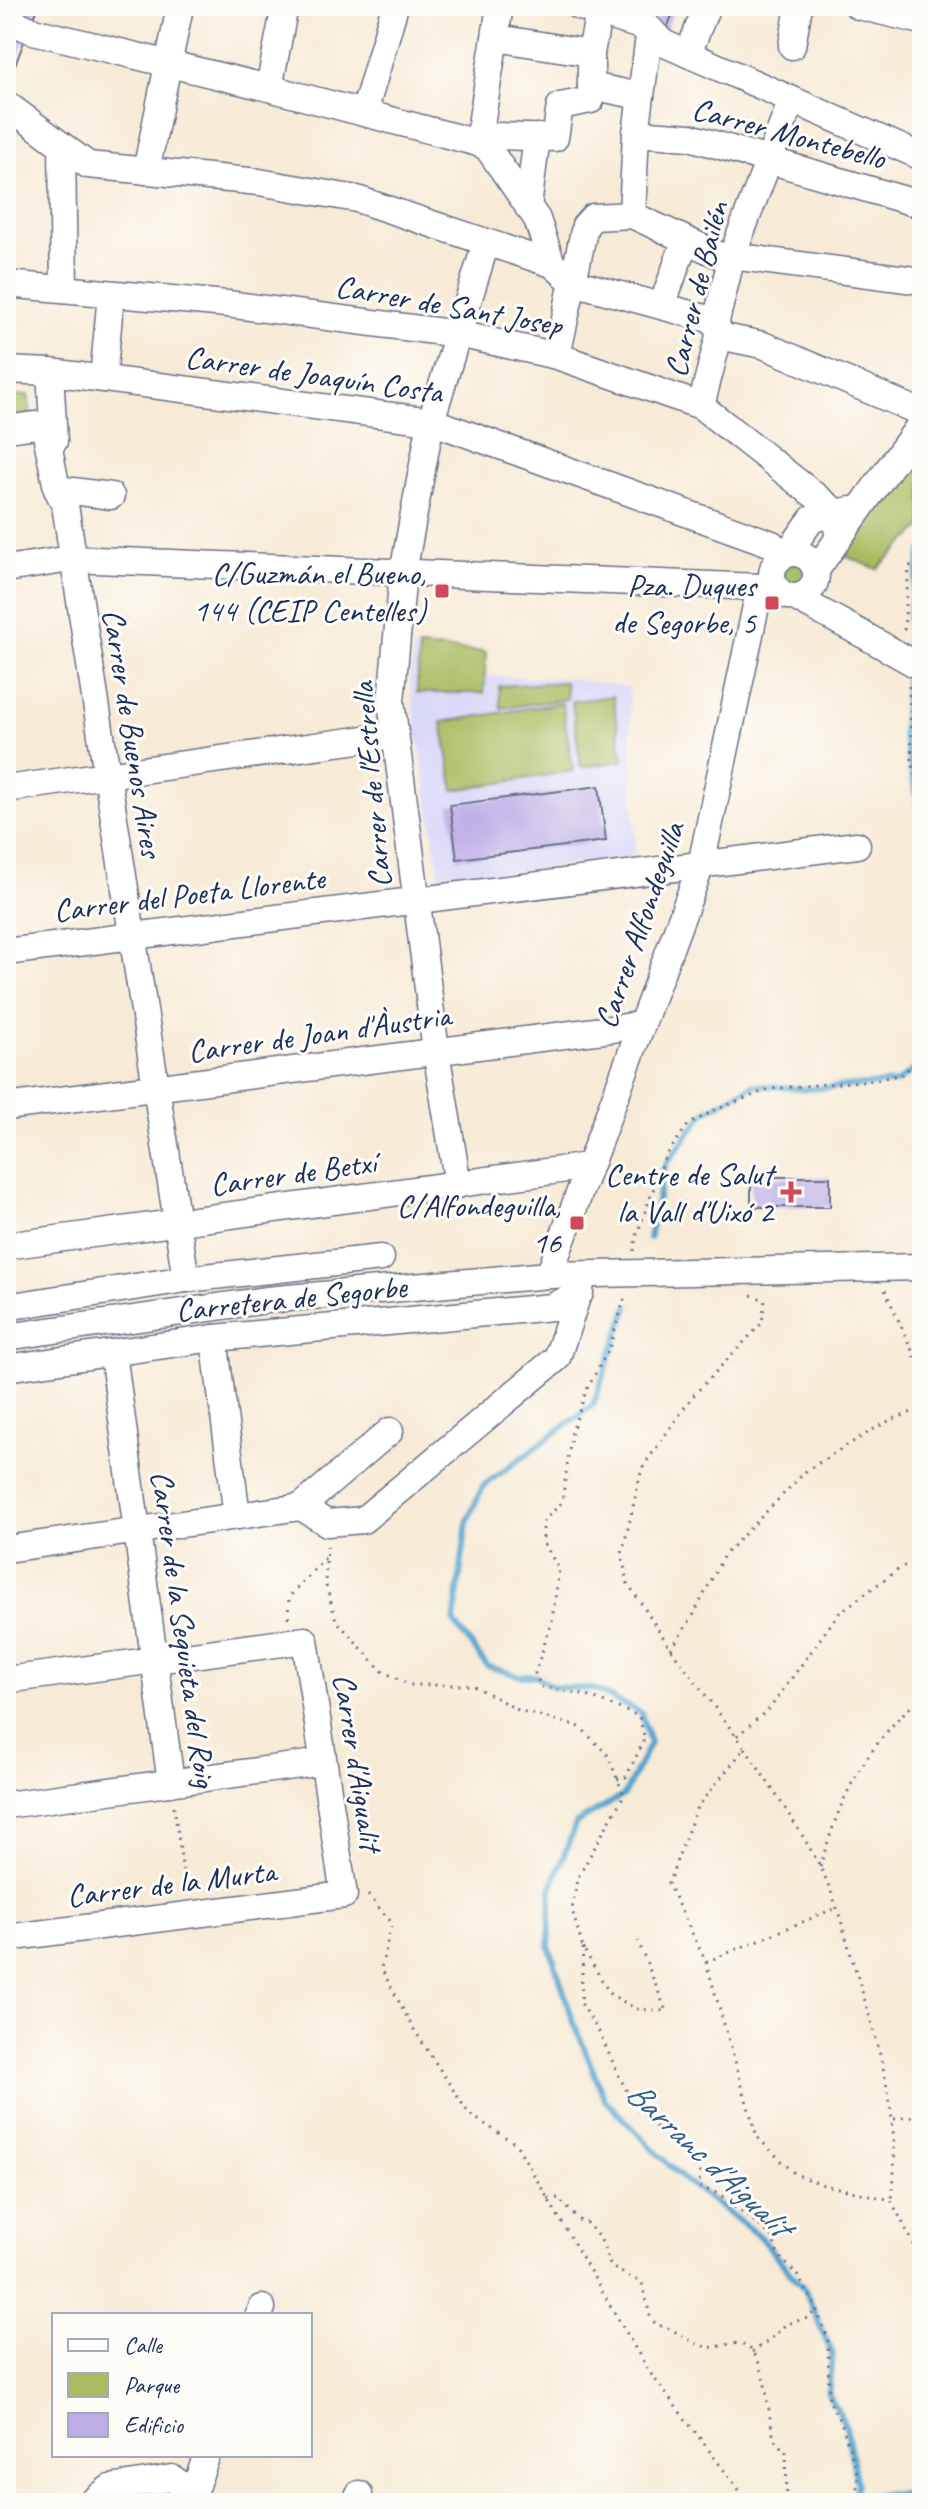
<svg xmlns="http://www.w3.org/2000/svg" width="928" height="2509" font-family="Caveat,sans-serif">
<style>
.built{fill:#d9d7f8}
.green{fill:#a8bd62;stroke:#627660;stroke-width:2}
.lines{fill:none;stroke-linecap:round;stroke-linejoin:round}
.stream{stroke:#54a4ce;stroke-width:6}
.building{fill:#bdade7}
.minor-casing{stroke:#687088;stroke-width:29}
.path{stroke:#687088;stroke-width:3;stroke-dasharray:2 6;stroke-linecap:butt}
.minor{stroke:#fff;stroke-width:26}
.minor-bridge-casing{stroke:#687088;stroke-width:29;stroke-linecap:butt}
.minor-bridge{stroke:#fff;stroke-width:26}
.poi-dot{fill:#d1495b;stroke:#fdfcf7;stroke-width:3}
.labels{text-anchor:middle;stroke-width:6;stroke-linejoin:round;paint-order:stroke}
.street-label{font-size:32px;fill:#1b2f5e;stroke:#fdfcf7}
.poi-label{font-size:32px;fill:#1b2f5e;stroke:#fdfcf7;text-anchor:end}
.water-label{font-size:34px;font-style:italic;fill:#325e8b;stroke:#fdfcf7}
</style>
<rect width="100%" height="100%" fill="#fdfcf7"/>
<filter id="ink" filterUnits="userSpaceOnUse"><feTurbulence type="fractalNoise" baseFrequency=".0125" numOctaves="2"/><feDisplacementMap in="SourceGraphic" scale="16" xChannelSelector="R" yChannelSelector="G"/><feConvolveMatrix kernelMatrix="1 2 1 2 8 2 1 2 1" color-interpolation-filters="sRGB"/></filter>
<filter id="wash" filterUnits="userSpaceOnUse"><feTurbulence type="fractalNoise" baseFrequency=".006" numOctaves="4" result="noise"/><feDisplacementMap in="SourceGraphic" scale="32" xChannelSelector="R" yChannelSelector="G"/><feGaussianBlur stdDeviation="1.8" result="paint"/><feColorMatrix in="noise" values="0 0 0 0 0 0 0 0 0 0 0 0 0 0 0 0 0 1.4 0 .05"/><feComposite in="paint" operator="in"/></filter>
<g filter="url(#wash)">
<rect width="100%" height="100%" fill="#f7ead6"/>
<polygon class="built" points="414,648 486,652 485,676 568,678 629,687 636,857 440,880 409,676"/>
<g class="green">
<polygon points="28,395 31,415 6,417 6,396"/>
<polygon points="922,444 922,527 877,569 845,556"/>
<circle cx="795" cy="576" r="13"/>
<polygon points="419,647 486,652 484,693 417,693"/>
<polygon points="565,682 567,699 501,708 499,686"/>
<polygon points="613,696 623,761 581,767 572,701"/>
<polygon points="562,703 573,771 454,790 442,722"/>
</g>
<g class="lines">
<g class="stream">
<polyline points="908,650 910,610 922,551"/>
<polyline points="907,669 903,734 922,819"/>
<polyline points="649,1238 665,1165 705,1112 753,1085 806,1089 896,1083 922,1064"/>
<polyline points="628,1307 593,1405 483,1486 467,1522 454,1622 487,1666 519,1676 536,1676 553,1687 594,1689 641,1713 650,1743 624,1795 576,1823 551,1889 549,1946 573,2020 605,2100 682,2178 759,2236 805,2290 832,2354 828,2393 846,2427 857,2484 853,2496 855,2503"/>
<polyline points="853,2496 922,2493"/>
</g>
</g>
<g id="blocks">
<g class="building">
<polygon points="6,6 39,6 33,20 6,11"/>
<polygon points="662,6 674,10 666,31 653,26"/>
<polygon points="6,33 25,39 6,89"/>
<polygon points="599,786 606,841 457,859 450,805"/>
<rect x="751" y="1177" width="79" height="30"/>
</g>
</g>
</g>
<g filter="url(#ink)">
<use href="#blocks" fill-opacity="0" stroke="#687088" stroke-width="2"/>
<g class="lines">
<g class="minor-casing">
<g id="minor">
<polyline points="578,6 650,29 663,43 922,157"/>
<polyline points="858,6 922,21"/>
<polyline points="6,19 33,31 269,88 478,143 487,147 537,219 552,264"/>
<polyline points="496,38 591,53"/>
<polyline points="792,46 799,6"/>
<polyline points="688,54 707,6"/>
<polyline points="591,86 640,96"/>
<polyline points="269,88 285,6"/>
<polyline points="6,104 88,165 259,182 357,199 552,264 573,282 716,321"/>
<polyline points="364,113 395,6"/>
<polyline points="636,133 690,137 922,205"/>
<polyline points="478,143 500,6"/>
<polyline points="62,146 64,289"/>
<polyline points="487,147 498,136 555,138 560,106 591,100 591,53 600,6"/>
<polyline points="146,171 180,7 177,6"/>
<polyline points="528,207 537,137"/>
<polyline points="632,215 636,133 650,29"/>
<polyline points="585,226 593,217 632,215 723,257 732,256 922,281"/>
<polyline points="6,284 227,304 458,334 557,356 701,406 837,513 838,539"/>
<polyline points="662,306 685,241"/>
<polyline points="719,336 763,345 922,413"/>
<polyline points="557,356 585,226"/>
<polyline points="6,370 50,372 431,421 772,544 784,555"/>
<polyline points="50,372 54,441"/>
<polyline points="103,379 111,294"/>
<polyline points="701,406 719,336 716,321 732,256 792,100"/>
<polyline points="6,429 44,424 57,489 65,505 186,1279"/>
<polyline points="57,489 111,496"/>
<circle cx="794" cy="575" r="22"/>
<polyline points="787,554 812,519 850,510"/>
<polyline points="6,569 71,559 760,587 772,583"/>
<polyline points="816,570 922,422"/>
<polyline points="796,598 862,634"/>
<polyline points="6,789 394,735"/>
<polyline points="6,952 857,845"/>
<polyline points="6,1107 642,1025"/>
<polyline points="458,1185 436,1051 391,701 403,573 431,421 486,243"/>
<polyline points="6,1246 589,1166"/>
<polyline points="549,1275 701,865 760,587"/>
<polyline points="6,1307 186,1279 381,1258"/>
<polyline points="6,1337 266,1300 549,1275 922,1267"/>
<polyline points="214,1338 237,1516"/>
<polyline points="113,1353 171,1783"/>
<polyline points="6,1368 214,1338 552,1307 580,1293"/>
<polyline points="301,1507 327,1523 363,1520 557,1358 581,1285"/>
<polyline points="6,1549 301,1507 390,1431"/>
<polyline points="6,1680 305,1640 344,1895 6,1938"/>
<polyline points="6,1805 323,1762"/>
<polyline points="259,2315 262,2308"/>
<polyline points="193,2493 207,2455"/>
<polyline points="91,2503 110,2488 172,2478 193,2493 192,2503"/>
<polyline points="355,2503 359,2494"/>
</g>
</g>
<g class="path">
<polyline points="904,630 909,567 922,556"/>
<polyline points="909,686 912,760 922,807"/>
<polyline points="634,1251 636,1237 665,1157 688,1125 715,1110 769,1089 874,1080 902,1074 922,1057"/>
<polyline points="885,1290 922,1373"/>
<polyline points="751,1295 765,1300 762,1323 692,1397 642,1468 622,1554 627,1582 671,1649 745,1748 697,1807 668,1884 706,1962 757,2137 795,2174 824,2185 891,2200 922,2260"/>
<polyline points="327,1546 325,1582 336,1620 382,1671 410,1685 472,1685 518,1710 580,1727 607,1754 624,1795 577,1879 572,1910 583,1948 610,1994 636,2009 666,2011 638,1941"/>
<polyline points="288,1618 289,1597 326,1557"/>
<polyline points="671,1649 693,1616 724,1555 807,1470 884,1423 922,1408"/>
<polyline points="737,1736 770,1708 839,1613 900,1568 922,1557"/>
<path d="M745 1748C770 1787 799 1826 820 1867 836 1898 844 1932 854 1965 878 2043 902 2117 892 2199"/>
<polyline points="617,1779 626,1777 645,1739 639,1716 582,1694 541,1687 535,1673 552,1621 559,1569 543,1542 543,1522 562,1502 572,1431 587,1389 609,1349 626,1294"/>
<polyline points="174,1806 186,1894"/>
<path d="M820 1867C836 1814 850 1776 886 1733 897 1720 906 1708 922 1700"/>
<polyline points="368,1895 392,1923 381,1968 413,2028 469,2114 516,2144 648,2370 749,2503"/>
<polyline points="583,1948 581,2003 599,2032 620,2078 634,2105 700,2171 699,2187 719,2194 772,2236 778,2255 797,2275 813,2302 828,2338 829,2400 842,2425 857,2473 857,2503"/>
<polyline points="706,1962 836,1908"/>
<polyline points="894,2119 922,2115"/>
<path d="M548 2199 558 2198 582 2223H587L601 2240 611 2267 642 2283 650 2316 656 2325C675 2327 689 2344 707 2347 718 2349 733 2340 744 2345 771 2357 765 2424 777 2443 779 2446 783 2448 786 2451L787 2503"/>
<polyline points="752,2352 771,2339 786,2324 808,2318 816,2310"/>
</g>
<use href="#minor" class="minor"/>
<g class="minor-bridge-casing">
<polyline id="minor-bridge" points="862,634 922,668"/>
</g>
<use href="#minor-bridge" class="minor-bridge"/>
</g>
</g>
<g class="poi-dot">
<rect x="434" y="583" width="16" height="16" rx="4"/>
<rect x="764" y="595" width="16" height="16" rx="4"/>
<path d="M787 1180h8v8h8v8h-8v8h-8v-8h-8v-8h8z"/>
<rect x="569" y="1215" width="16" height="16" rx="4"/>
</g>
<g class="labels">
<g class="street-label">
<text transform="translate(789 133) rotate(15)" y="11">Carrer Montebello</text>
<text transform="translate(696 289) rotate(-76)" y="11">Carrer de Bailén</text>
<text transform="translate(449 305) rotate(10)" y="11">Carrer de Sant Josep</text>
<text transform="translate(314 374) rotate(8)" y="11">Carrer de Joaquín Costa</text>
<text transform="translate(133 733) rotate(81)" y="11">Carrer de Buenos Aires</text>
<text transform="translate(371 785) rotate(-95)" y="11">Carrer de l'Estrella</text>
<text transform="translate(189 894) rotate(-7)" y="11">Carrer del Poeta Llorente</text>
<text transform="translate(639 925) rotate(-71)" y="11">Carrer Alfondeguilla</text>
<text transform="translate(319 1033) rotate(-8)" y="11">Carrer de Joan d'Àustria</text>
<text transform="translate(293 1173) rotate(-8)" y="11">Carrer de Betxí</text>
<text transform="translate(291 1298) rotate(-6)" y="11">Carretera de Segorbe</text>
<text transform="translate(184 1629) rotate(82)" y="11">Carrer de la Sequieta del Roig</text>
<text transform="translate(358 1762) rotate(81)" y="11">Carrer d'Aigualit</text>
<text transform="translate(171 1883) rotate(-7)" y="11">Carrer de la Murta</text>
</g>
<g class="poi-label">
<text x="426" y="584">C/Guzmán el Bueno,<tspan x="426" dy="37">144 (CEIP Centelles)</tspan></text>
<text x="756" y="596">Pza. Duques<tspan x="756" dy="37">de Segorbe, 5</tspan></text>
<text x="773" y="1185">Centre de Salut<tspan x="773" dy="37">la Vall d'Uixó 2</tspan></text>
<text x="561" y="1216">C/Alfondeguilla,<tspan x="561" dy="37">16</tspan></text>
</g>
<g class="water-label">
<text transform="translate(709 2158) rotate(43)" y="12">Barranc d'Aigualit</text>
</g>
</g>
<rect width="928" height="2509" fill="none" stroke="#fdfcf7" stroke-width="32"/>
<rect x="52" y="2313" width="260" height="144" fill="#fdfcf7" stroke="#a3aaba" stroke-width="2"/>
<rect x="68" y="2339" width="40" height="12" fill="#ffffff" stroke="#a3aaba" stroke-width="2"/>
<text x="124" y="2353" font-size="24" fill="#1b2f5e">Calle</text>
<rect x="68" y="2373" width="40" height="24" fill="#a8bd62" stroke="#a3aaba" stroke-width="2"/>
<text x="124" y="2393" font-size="24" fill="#1b2f5e">Parque</text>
<rect x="68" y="2413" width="40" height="24" fill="#bdade7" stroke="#a3aaba" stroke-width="2"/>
<text x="124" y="2433" font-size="24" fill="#1b2f5e">Edificio</text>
</svg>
